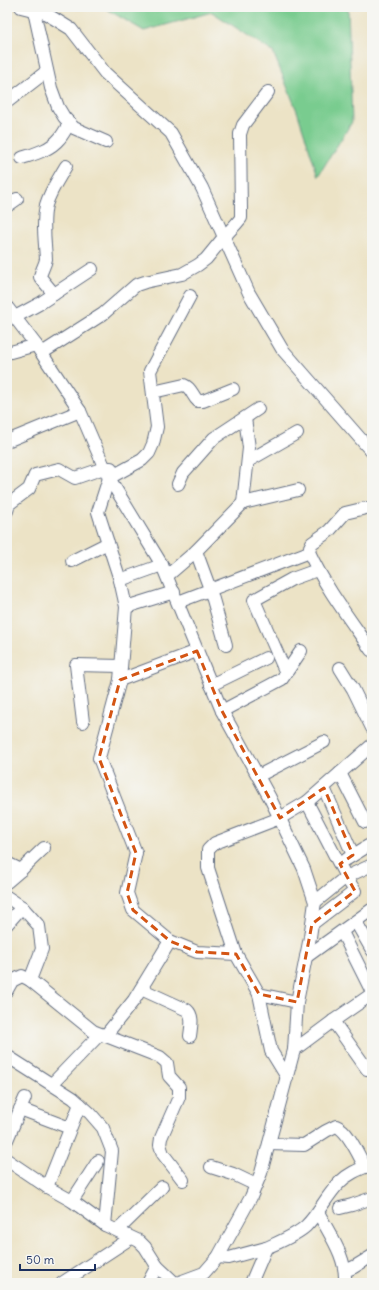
<svg xmlns="http://www.w3.org/2000/svg" width="379" height="1290" font-family="Delius,sans-serif">
<style>
.green{fill:#79cc8f;stroke:#4a7e76}
.lines{fill:none;stroke-linecap:round;stroke-linejoin:round}
.minor-casing{stroke:#646e82;stroke-width:14}
.minor{stroke:#fff;stroke-width:12}
.marked{fill:none;stroke:#d45514;stroke-width:3;stroke-dasharray:8 5;stroke-linejoin:round}
</style>
<rect width="100%" height="100%" fill="#f6f6f2"/>
<filter id="ink" filterUnits="userSpaceOnUse"><feTurbulence type="fractalNoise" baseFrequency=".025" numOctaves="2"/><feDisplacementMap in="SourceGraphic" scale="8" xChannelSelector="R" yChannelSelector="G"/><feConvolveMatrix kernelMatrix="1 2 1 2 8 2 1 2 1" color-interpolation-filters="sRGB"/></filter>
<filter id="wash" filterUnits="userSpaceOnUse"><feTurbulence type="fractalNoise" baseFrequency=".012" numOctaves="4" result="noise"/><feDisplacementMap in="SourceGraphic" scale="16" xChannelSelector="R" yChannelSelector="G"/><feGaussianBlur stdDeviation="0.9" result="paint"/><feColorMatrix in="noise" values="0 0 0 0 0 0 0 0 0 0 0 0 0 0 0 0 0 1.4 0 .05"/><feComposite in="paint" operator="in"/></filter>
<g filter="url(#wash)">
<rect width="100%" height="100%" fill="#ece3c6"/>
<polygon class="green" points="103,7 348,7 352,122 318,176 297,111 273,52 212,12 144,31"/>
</g>
<g filter="url(#ink)">
<g class="lines">
<g class="minor-casing">
<g id="minor">
<polyline points="21,7 45,13 71,29 105,73 171,133 202,188 249,293 282,349 372,452"/>
<polyline points="34,11 51,88 58,107 64,117 74,128 106,142"/>
<polyline points="7,102 47,71"/>
<path d="M22 158C34 154 50 150 59 139 63 135 66 128 70 123"/>
<polyline points="7,206 17,199"/>
<path d="M54 294 40 277C41 270 45 266 46 259 45 241 42 223 46 205 50 191 59 178 66 166"/>
<polyline points="190,296 150,371 157,427 153,444 149,453 142,460 109,478 98,512 120,580 126,607 120,680 99,758 136,853 127,893 133,910 170,941 197,952 236,954 259,994 271,1051 287,1077"/>
<polyline points="7,307 36,345 80,411 109,478 162,565 222,711 270,798 304,869 315,902 310,937 297,1002 294,1050 261,1173 251,1197 218,1257 204,1273 177,1283"/>
<polyline points="15,317 39,304 92,269"/>
<polyline points="7,353 36,345"/>
<polyline points="42,353 103,314 136,285 145,282 182,274 198,265 206,259 224,237 236,224 241,218 241,209 240,134 243,125 268,92"/>
<path d="M153 392 184 385C192 388 192 396 198 401H203L233 389"/>
<polyline points="7,441 80,411"/>
<polyline points="248,461 297,433"/>
<polyline points="178,484 183,473 214,438 258,409"/>
<polyline points="243,503 298,490"/>
<polyline points="7,511 9,504 29,489 35,475 59,469 75,478 104,468 111,468"/>
<polyline points="196,551 210,589 226,645"/>
<polyline points="309,552 310,547 312,543 329,531 345,513 366,508"/>
<polyline points="72,561 108,543"/>
<polyline points="167,576 196,551 243,503 249,448 245,418"/>
<polyline points="120,580 162,565"/>
<path d="M178 602 309 552C325 587 349 618 371 650"/>
<polyline points="126,607 174,592"/>
<polyline points="340,668 353,689 372,728"/>
<polyline points="286,673 254,600 292,579 317,570"/>
<polyline points="120,680 197,651"/>
<polyline points="211,685 266,658"/>
<polyline points="222,711 282,679 301,651"/>
<polyline points="83,722 76,665 121,666"/>
<polyline points="340,773 365,822"/>
<polyline points="258,776 324,742"/>
<polyline points="324,788 353,855"/>
<polyline points="307,802 346,877 372,865"/>
<polyline points="347,859 368,846"/>
<polyline points="7,863 21,870 7,882"/>
<polyline points="21,870 44,848"/>
<polyline points="7,897 22,907 39,926 42,949 30,980 93,1031 160,1057 167,1063 169,1076 179,1087 179,1097 161,1138 160,1145 163,1154 183,1180"/>
<polyline points="356,922 372,950"/>
<polyline points="7,924 22,907"/>
<polyline points="312,924 355,891 346,877 315,902"/>
<polyline points="342,932 372,992"/>
<polyline points="236,954 208,868 208,850 215,843 280,818 307,802 372,745"/>
<polyline points="306,957 371,910"/>
<path d="M141 989 187 1010C194 1016 191 1027 190 1036"/>
<polyline points="7,990 12,981 22,976 30,980"/>
<polyline points="259,994 297,1002"/>
<polyline points="333,1021 367,1069"/>
<polyline points="105,1036 134,1000 170,941"/>
<polyline points="294,1050 333,1021 372,994"/>
<polyline points="7,1056 73,1098 90,1113 103,1128 112,1151 105,1225"/>
<polyline points="52,1084 100,1034"/>
<polyline points="20,1109 70,1128"/>
<polyline points="7,1140 25,1098"/>
<path d="M269 1144 304 1145 326 1131 336 1126C348 1130 359 1156 365 1167"/>
<polyline points="7,1160 47,1187 72,1201 105,1225 139,1241 145,1247 157,1266 175,1283"/>
<polyline points="211,1167 233,1174 256,1185"/>
<polyline points="47,1187 80,1104"/>
<polyline points="72,1201 98,1161"/>
<polyline points="340,1208 352,1205 372,1198"/>
<path d="M318 1212C329 1234 347 1257 345 1283"/>
<polyline points="118,1230 162,1187"/>
<polyline points="218,1257 229,1258 266,1248"/>
<polyline points="345,1271 354,1267 372,1256"/>
<polyline points="62,1283 131,1238"/>
<polyline points="148,1283 157,1266"/>
<path d="M251 1283 266 1248C279 1242 295 1236 306 1226 319 1213 327 1195 340 1182 349 1173 360 1169 372 1164"/>
</g>
</g>
<use href="#minor" class="minor"/>
</g>
</g>
<path class="marked" d="M197 651 222 711 280 818 324 788 353 855 340 864 355 891 312 924 297 1002 259 994 236 954 197 952 170 941 133 910 127 893 136 853 99 758 120 680Z"/>
<rect width="379" height="1290" fill="none" stroke="#f6f6f2" stroke-width="24"/>
<path d="M20 1264v6h75v-6" fill="none" stroke="#1b2f5e" stroke-width="2"/>
<text x="26" y="1264" font-size="12" fill="#1b2f5e" stroke="#f6f6f2" stroke-width="3" paint-order="stroke">50 m</text>
</svg>
